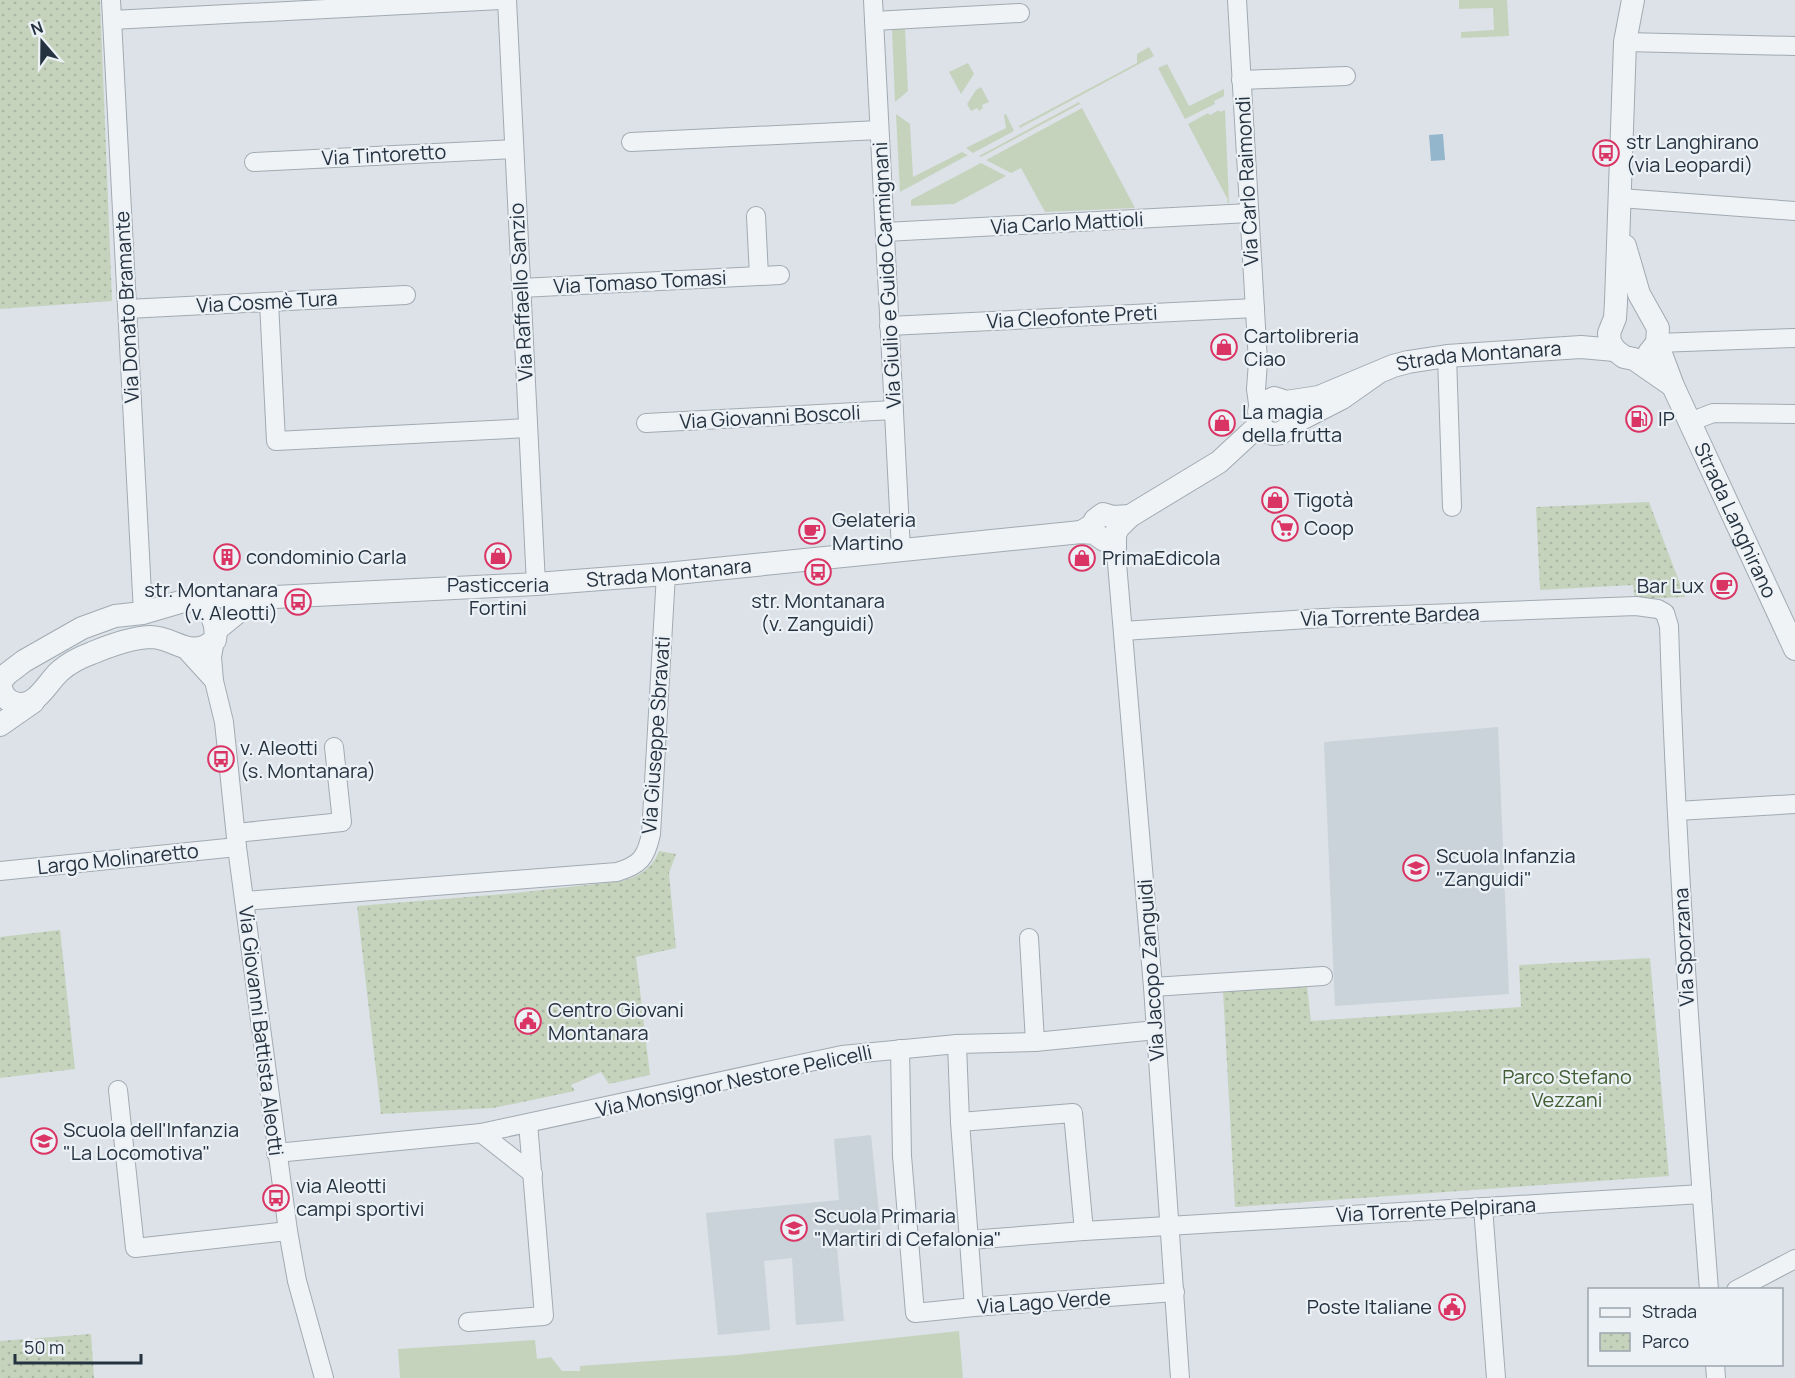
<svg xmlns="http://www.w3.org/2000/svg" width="1795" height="1378" font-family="Manrope,sans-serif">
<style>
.built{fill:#cad2da}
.grass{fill:#c5d3bd}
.park{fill:url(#park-dots)}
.water{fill:#93b6cc}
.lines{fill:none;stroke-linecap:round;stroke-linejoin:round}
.minor-casing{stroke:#a1aab2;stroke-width:20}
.tertiary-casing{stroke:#a1aab2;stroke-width:24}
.minor{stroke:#eff3f6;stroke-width:18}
.tertiary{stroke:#eff3f6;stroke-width:22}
.labels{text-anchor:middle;stroke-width:4.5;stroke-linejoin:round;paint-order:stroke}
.poi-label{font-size:20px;fill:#253240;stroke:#ecf1f6;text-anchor:start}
.street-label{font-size:20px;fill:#253240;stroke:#ecf1f6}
.park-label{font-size:20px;fill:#3f5d31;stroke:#ecf1f6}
</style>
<defs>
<pattern id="park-dots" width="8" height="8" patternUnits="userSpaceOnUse" patternTransform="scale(1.5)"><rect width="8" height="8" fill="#c5d3bd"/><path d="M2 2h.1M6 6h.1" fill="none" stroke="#a9b6a4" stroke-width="1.8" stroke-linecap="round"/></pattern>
</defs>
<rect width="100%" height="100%" fill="#dce2e8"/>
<g class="built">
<polygon points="1498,727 1509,994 1335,1006 1324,742"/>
<polygon points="871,1135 882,1243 837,1248 844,1321 796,1325 792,1258 764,1261 770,1330 718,1335 706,1213 839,1200 834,1139"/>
</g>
<g class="grass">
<polygon points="1459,0 1507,0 1509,36 1461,38 1461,32 1494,30 1493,8 1459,9"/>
<polygon points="892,29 905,29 908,91 895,102"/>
<polygon points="1149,47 1154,56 1020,128 1019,126 1137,63 1137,54"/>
<polygon points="968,63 974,74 961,94 949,72"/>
<polygon points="1167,64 1189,106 1224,89 1224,96 1214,101 1215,104 1185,119 1158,68"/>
<polygon points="981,87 989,102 982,105 983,108 979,111 977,108 971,111 967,104 976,90"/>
<polygon points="1079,102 1080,104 981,157 979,156"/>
<polygon points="1082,108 1135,208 1045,212 1021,168 1011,173 986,160"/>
<polygon points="1219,110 1220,112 1225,110 1229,203 1227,203 1228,200 1188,124 1208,113 1210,115"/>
<polygon points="896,114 910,124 913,177 962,152 968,155 900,192"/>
<polygon points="1006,114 1014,131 973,153 966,148 1006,128 1004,115"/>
<polygon points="981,163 1006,176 954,204 911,206 911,200"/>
<polygon points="959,1331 963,1378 400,1378 398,1349 535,1340 537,1359 551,1357 562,1371 580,1371 580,1366 736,1355"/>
</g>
<g class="park">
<polygon points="0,0 100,0 112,301 0,309"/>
<polygon points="1649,502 1685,597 1635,599 1633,585 1540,590 1536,507"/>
<path d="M659 851 676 854 669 873 676 948 636 957 650 1075 609 1084 601 1072 571 1085 575 1091 493 1108 381 1114 357 906 515 893 622 881C639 876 652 869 659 851Z"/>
<polygon points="60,930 75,1069 0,1078 0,937"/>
<polygon points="1650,958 1669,1176 1235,1207 1223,991 1307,986 1311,1021 1521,1007 1519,965"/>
<polygon points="91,1334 94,1378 0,1378 0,1341"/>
</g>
<polygon class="water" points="1443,134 1445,160 1431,161 1429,135"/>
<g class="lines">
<g class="minor-casing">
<g id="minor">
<polyline points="111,0 143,613"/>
<polyline points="507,0 536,584"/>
<polyline points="873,0 901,550"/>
<polyline points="1237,0 1258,362 1256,389 1259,411"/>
<polyline points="112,20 501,0"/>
<polyline points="874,21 1020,13"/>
<polyline points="1625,42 1795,46"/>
<polyline points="1241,80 1346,76"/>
<polyline points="631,142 879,130"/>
<polyline points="254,162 514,149"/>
<polyline points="1620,198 1795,211"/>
<polyline points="756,216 759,276"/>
<polyline points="885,232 1249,213"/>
<polyline points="521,288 780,275"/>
<polyline points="269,302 276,441 528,428"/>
<polyline points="127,309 406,295"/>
<polyline points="889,326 1255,308"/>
<polyline points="1657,343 1795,338"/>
<polyline points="1447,356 1452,507"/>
<polyline points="1690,422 1713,413 1795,414"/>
<polyline points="646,423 894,410"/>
<polyline points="1117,533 1117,563 1153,987 1180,1378"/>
<path d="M1123 631 1323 618 1636 606 1658 609 1665 613 1669 626C1676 847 1692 1068 1709 1290"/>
<polyline points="215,640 212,657 214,681 224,722 237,847 288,1231 297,1281 324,1378"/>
<polyline points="184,648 214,681"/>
<polyline points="1677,811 1795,804"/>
<polyline points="236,833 342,822 334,747"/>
<polyline points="0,871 237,847"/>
<path d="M245 901 617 872C640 865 646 858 651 834L666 574"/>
<polyline points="1029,938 1035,1042"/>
<polyline points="1153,987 1323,976"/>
<polyline points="957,1044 960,1122 974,1307"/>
<polyline points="900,1049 902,1156 915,1313 974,1307 1175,1292"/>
<polyline points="118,1090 135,1248 288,1231"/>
<polyline points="960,1122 1073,1113 1084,1231"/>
<polyline points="481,1133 533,1174"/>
<polyline points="276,1153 481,1133 842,1055 957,1044 1035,1042 1156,1030"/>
<polyline points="1483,1207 1496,1378"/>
<polyline points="969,1240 1084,1231 1702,1194"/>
<polyline points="1736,1290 1795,1259"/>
<polyline points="468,1322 544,1316 528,1123"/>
<polyline points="1715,1364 1716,1378"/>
</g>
</g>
<g class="tertiary-casing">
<g id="tertiary">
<polyline points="1633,0 1625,42 1616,302 1615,318 1609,333 1610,342 1615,350 1624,357 1634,359 1673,386"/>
<polyline points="1625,246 1639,294 1658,328 1657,343 1649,353"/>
<path id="s1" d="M1657 343 1673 386 1795 649"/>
<path id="s2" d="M1379 372 1342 398 1301 419 1281 433 1273 434 1265 431 1260 424 1259 411 1268 401 1274 398 1286 402 1319 397 1393 366 1408 362 1447 356 1581 347 1615 350"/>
<polyline points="1081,532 1093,525 1095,520 1103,514 1113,517 1130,516"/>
<path d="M187 600C208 601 218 621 215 640 189 661 176 637 150 637 130 638 111 645 92 653 81 657 69 663 60 671 46 683 34 714 10 701 3 697 1 690 0 682L7 674 24 661 82 628 115 616 143 613Z"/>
<path id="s3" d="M196 600 221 596 255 598 536 584 666 574 1081 532 1094 533 1104 540 1114 537 1118 528 1130 516 1219 462 1260 424"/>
<polyline points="217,629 255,598"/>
<polyline points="0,725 33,702"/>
</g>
</g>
<use href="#minor" class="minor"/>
<use href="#tertiary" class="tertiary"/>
</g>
<defs>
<g id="bus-ring" transform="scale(1.35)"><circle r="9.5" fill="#ecf1f6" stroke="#da3464" stroke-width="1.5"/><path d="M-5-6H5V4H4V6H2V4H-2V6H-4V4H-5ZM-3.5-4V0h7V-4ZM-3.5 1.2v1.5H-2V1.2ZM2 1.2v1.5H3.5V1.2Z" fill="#da3464"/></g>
<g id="shop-ring" transform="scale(1.35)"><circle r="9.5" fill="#ecf1f6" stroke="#da3464" stroke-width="1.5"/><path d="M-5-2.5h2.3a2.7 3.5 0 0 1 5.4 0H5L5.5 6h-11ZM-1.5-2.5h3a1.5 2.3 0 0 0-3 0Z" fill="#da3464"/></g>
<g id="fuel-ring" transform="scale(1.35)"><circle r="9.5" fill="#ecf1f6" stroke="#da3464" stroke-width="1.5"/><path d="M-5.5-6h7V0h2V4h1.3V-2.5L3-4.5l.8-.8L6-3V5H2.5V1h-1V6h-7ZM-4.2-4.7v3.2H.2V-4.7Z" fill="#da3464"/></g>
<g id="supermarket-ring" transform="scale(1.35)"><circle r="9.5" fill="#ecf1f6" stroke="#da3464" stroke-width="1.5"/><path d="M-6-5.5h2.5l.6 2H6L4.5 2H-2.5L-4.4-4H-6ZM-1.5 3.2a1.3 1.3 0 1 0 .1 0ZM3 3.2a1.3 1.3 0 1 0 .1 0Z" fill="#da3464"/></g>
<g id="cafe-ring" transform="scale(1.35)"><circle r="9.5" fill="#ecf1f6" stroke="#da3464" stroke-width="1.5"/><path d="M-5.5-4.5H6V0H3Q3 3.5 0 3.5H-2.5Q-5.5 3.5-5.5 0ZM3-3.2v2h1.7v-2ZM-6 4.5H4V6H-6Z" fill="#da3464"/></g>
<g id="building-ring" transform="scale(1.35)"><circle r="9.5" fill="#ecf1f6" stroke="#da3464" stroke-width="1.5"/><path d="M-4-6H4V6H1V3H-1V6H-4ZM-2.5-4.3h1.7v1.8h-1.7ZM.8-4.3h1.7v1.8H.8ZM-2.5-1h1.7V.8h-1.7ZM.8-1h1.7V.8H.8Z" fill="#da3464"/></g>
<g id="school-ring" transform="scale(1.35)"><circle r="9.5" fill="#ecf1f6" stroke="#da3464" stroke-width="1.5"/><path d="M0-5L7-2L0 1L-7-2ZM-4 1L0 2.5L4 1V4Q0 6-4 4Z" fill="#da3464"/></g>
<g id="civic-ring" transform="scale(1.35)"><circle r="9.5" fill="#ecf1f6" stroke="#da3464" stroke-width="1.5"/><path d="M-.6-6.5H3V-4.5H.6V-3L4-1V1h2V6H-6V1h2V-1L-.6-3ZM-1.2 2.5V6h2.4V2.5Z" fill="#da3464"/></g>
</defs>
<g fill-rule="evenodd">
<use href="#bus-ring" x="1606" y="153"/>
<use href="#shop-ring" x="1224" y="347"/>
<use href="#fuel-ring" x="1639" y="419"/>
<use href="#shop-ring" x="1222" y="423"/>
<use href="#shop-ring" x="1275" y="500"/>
<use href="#supermarket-ring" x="1285" y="528"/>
<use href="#cafe-ring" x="812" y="531"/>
<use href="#shop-ring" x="498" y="556"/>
<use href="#building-ring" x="227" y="557"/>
<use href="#shop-ring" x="1082" y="558"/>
<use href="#bus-ring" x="818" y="572"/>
<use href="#cafe-ring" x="1724" y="586"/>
<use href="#bus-ring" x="298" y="602"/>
<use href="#bus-ring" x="221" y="759"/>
<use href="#school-ring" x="1416" y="868"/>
<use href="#civic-ring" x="528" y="1021"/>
<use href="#school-ring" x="44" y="1141"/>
<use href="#bus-ring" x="276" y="1198"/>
<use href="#school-ring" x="794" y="1228"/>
<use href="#civic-ring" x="1452" y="1307"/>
</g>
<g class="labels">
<g class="poi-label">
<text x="1626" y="149">str Langhirano<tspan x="1626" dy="23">(via Leopardi)</tspan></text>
<text x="1244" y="343">Cartolibreria<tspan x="1244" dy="23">Ciao</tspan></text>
<text x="1242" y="419">La magia<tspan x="1242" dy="23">della frutta</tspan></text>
<text x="1658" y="426">IP</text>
<text x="1294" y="507">Tigotà</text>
<text x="832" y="527">Gelateria<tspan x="832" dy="23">Martino</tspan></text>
<text x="1304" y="535">Coop</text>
<text x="246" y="564">condominio Carla</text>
<text x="1102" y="565">PrimaEdicola</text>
<text x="498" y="592" text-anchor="middle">Pasticceria<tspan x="498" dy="23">Fortini</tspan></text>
<text x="1704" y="593" text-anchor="end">Bar Lux</text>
<text x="278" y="597" text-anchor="end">str. Montanara<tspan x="278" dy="23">(v. Aleotti)</tspan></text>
<text x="818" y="608" text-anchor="middle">str. Montanara<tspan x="818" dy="23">(v. Zanguidi)</tspan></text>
<text x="240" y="755">v. Aleotti<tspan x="240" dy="23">(s. Montanara)</tspan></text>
<text x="1436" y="863">Scuola Infanzia<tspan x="1436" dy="23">"Zanguidi"</tspan></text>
<text x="548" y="1017">Centro Giovani<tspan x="548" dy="23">Montanara</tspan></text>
<text x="63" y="1137">Scuola dell'Infanzia<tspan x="63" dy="23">"La Locomotiva"</tspan></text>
<text x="296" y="1193">via Aleotti<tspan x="296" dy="23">campi sportivi</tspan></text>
<text x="814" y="1223">Scuola Primaria<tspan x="814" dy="23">"Martiri di Cefalonia"</tspan></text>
<text x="1432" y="1314" text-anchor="end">Poste Italiane</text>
</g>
<g class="street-label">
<text transform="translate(384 155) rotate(-3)" y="7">Via Tintoretto</text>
<text transform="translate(1247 181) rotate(-93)" y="7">Via Carlo Raimondi</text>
<text transform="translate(1067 223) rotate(-3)" y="7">Via Carlo Mattioli</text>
<text transform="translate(887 275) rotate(-93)" y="7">Via Giulio e Guido Carmignani</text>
<text transform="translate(640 282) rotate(-3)" y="7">Via Tomaso Tomasi</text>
<text transform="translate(521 292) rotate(-93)" y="7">Via Raffaello Sanzio</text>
<text transform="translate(267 302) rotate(-3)" y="7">Via Cosmè Tura</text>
<text transform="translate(127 307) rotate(-93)" y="7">Via Donato Bramante</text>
<text transform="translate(1072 317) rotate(-3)" y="7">Via Cleofonte Preti</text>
<text dy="7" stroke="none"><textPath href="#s2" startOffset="387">Strada Montanara</textPath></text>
<text transform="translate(770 417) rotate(-3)" y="7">Via Giovanni Boscoli</text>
<text dy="7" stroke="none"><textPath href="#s1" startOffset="194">Strada Langhirano</textPath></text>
<text dy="7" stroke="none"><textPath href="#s3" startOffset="474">Strada Montanara</textPath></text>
<text transform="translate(1390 616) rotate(-2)" y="7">Via Torrente Bardea</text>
<text transform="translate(656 735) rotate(-86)" y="7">Via Giuseppe Sbravati</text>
<text transform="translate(118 859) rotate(-6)" y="7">Largo Molinaretto</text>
<text transform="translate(1684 947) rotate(-93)" y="7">Via Sporzana</text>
<text transform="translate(1151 970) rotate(-94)" y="7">Via Jacopo Zanguidi</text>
<text transform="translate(261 1031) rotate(83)" y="7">Via Giovanni Battista Aleotti</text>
<text transform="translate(734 1081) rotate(-12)" y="7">Via Monsignor Nestore Pelicelli</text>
<text transform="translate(1436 1210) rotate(-3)" y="7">Via Torrente Pelpirana</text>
<text transform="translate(1044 1302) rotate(-4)" y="7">Via Lago Verde</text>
</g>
<g class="park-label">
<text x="1567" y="1084">Parco Stefano<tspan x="1567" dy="23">Vezzani</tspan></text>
</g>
</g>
<rect x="1588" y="1288" width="195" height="78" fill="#ecf1f6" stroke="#9ca5ad" stroke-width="1.5"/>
<rect x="1600" y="1308" width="30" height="9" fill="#eff3f6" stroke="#9ca5ad" stroke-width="1.5"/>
<text x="1642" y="1318" font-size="18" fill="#253240">Strada</text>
<rect x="1600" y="1333" width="30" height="18" fill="url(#park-dots)" stroke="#9ca5ad" stroke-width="1.5"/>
<text x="1642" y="1348" font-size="18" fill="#253240">Parco</text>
<g transform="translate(42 42) rotate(340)" stroke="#ecf1f6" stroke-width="4.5" paint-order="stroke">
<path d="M0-4.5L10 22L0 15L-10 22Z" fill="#253240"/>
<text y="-9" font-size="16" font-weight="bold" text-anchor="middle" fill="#253240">N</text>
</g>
<path d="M15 1354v9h126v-9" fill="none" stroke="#253240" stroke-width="3"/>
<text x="24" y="1354" font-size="18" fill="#253240" stroke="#ecf1f6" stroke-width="4.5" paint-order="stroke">50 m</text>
</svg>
